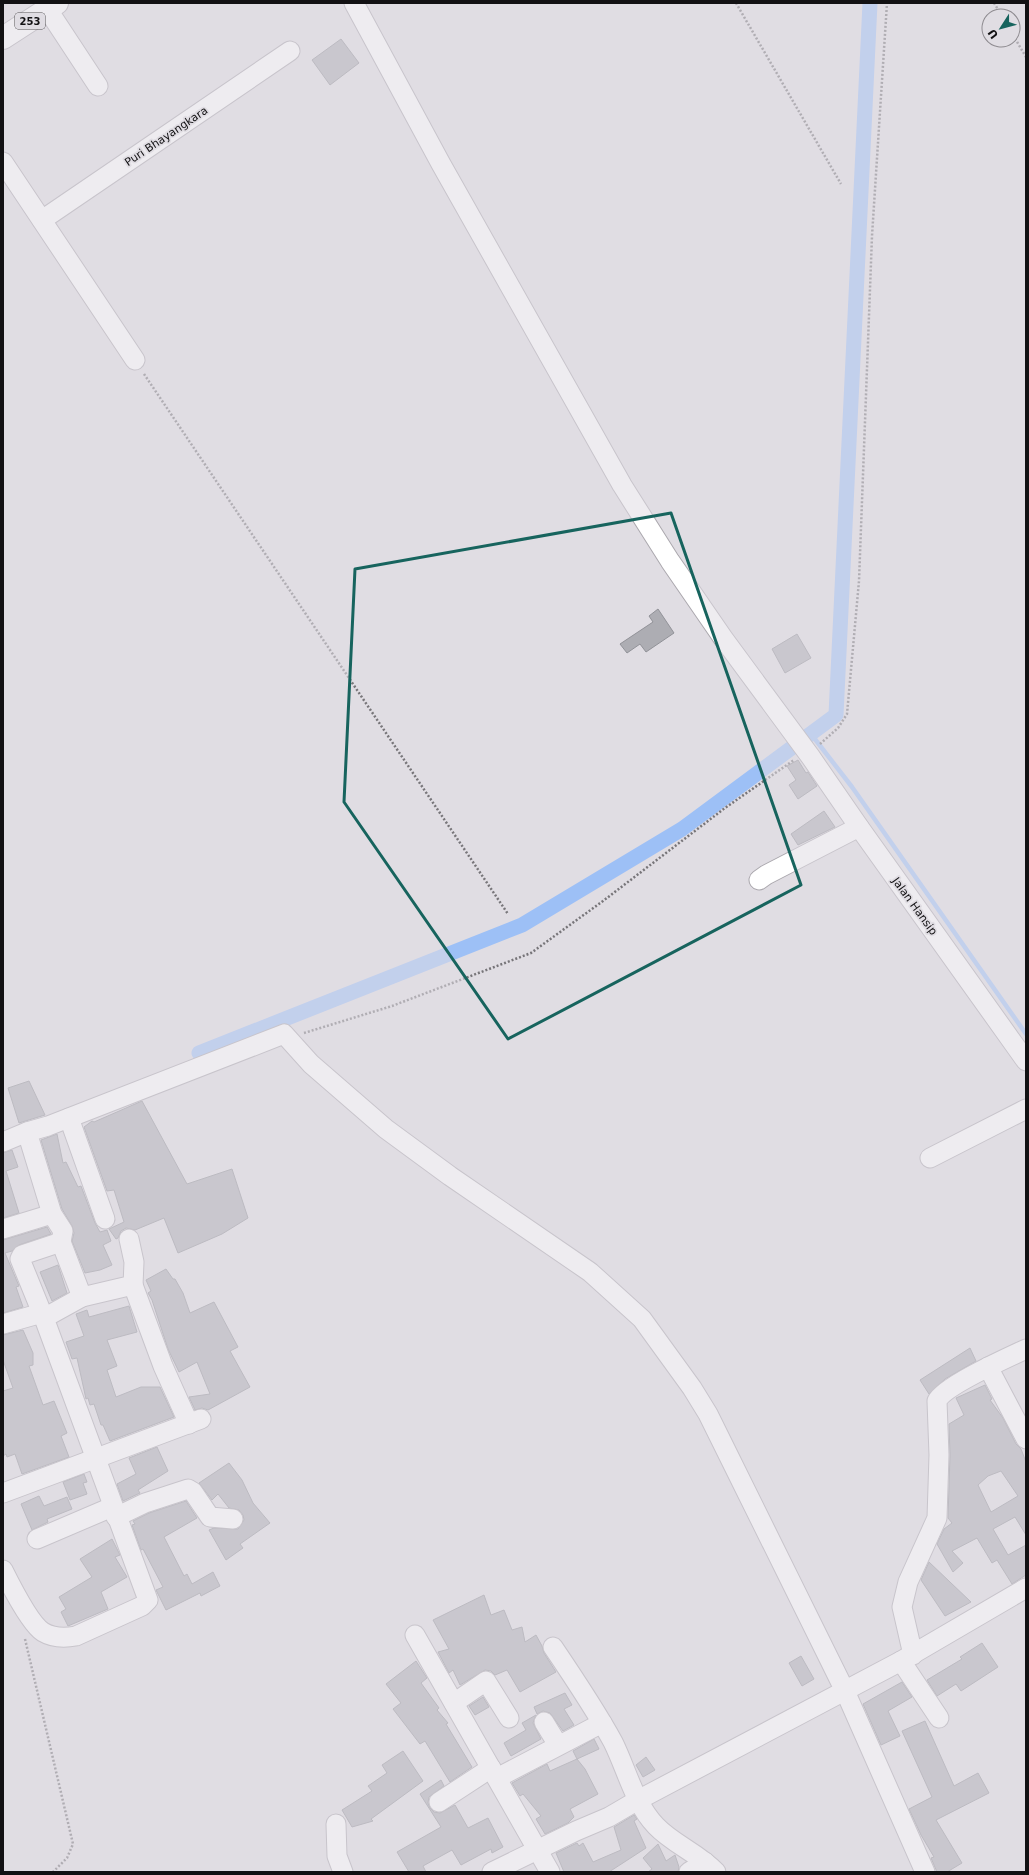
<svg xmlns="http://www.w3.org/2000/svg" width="1029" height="1875" font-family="'DejaVu Sans',sans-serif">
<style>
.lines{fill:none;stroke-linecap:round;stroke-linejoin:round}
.stream{stroke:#9dc0f6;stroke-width:4.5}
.canal{stroke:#9dc0f6;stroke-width:15}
.building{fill:#adadb3;stroke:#919298;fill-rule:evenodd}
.minor-casing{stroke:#aba8ae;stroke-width:21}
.major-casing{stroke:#aba8ae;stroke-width:24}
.path{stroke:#777579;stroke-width:2.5;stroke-dasharray:2 2;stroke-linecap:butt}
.minor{stroke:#fff;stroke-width:19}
.major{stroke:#fff;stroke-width:22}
.marked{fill:none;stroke:#17645e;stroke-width:3;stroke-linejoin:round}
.labels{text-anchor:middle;stroke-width:3.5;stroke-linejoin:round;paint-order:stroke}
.shield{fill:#e0dde3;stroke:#504e51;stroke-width:1}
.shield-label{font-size:10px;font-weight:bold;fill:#121113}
.street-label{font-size:11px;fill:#121113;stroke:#e0dde3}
</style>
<rect width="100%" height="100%" fill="#e0dde3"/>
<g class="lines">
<polyline class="stream" points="811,734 852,787 1026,1034"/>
<polyline class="canal" points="199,1053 522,925 682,829 836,715 870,3"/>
</g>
<g class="building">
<polygon points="341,39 359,63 330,85 312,60"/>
<polygon points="658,609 674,633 646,652 640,644 627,653 620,644 653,622 649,616"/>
<polygon points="797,634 811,658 785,673 772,649"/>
<polygon points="798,760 806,773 808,772 817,786 798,799 789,785 796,780 787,766"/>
<polygon points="824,811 835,827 798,845 791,834"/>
<polygon points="29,1081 45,1115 19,1123 8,1088"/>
<polygon points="142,1101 187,1184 232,1169 248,1218 222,1234 178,1253 164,1218 135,1230 126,1228 121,1231 118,1238 116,1239 109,1229 124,1222 114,1190 107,1191 84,1127 92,1121 94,1122"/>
<polygon points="57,1134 63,1163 66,1162 78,1187 81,1186 95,1223 100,1232 107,1230 111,1241 103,1245 112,1265 100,1270 85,1273 72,1241 74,1233 72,1226 62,1209 41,1140"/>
<polygon points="12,1150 18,1167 6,1171 19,1213 3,1218 3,1153"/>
<polygon points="47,1227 51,1234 19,1245 12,1251 5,1253 19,1286 16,1287 23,1307 3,1313 3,1240"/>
<polygon points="58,1265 67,1293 52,1301 40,1272"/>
<polygon points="166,1269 173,1279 175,1279 183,1293 190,1313 214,1302 238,1347 230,1351 250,1387 208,1410 202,1408 195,1410 189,1397 210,1394 197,1362 179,1372 168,1349 152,1300 148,1293 151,1291 146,1280"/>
<polygon points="129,1306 137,1332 107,1340 117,1366 107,1370 116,1397 141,1387 160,1387 174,1417 110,1441 103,1425 101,1425 94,1404 90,1405 88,1398 86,1399 77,1358 72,1359 66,1342 84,1336 76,1314 87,1310 89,1317"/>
<polygon points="23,1330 33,1353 33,1365 29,1366 43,1405 54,1401 67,1433 61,1436 69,1457 22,1474 15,1454 7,1457 6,1454 3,1456 3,1391 13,1388 3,1360 3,1335"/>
<polygon points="970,1348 976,1361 945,1379 929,1394 920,1380"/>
<path d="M985 1385 992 1399 990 1400 1003 1418 1016 1444 1021 1449 1026 1462V1535L1015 1517 993 1529 1008 1555 1026 1545V1575L1012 1584 997 1560 992 1563 977 1538 952 1551 963 1563 953 1572 937 1544 944 1529 952 1523 948 1518 950 1455 949 1424 964 1415 956 1398ZM1001 1471 1018 1496 991 1512 978 1485 988 1476Z"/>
<polygon points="157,1447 168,1471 138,1490 140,1493 123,1501 117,1484 136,1474 129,1458"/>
<polygon points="229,1463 242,1480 253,1503 270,1523 240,1544 243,1548 226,1560 209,1530 214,1528 238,1529 244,1520 243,1515 239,1510 229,1508 218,1494 212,1500 199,1483"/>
<polygon points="84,1474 87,1482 83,1483 87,1494 70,1500 63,1482"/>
<polygon points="39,1496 44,1506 67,1497 72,1509 47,1519 48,1522 32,1530 21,1504"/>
<polygon points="186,1501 197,1518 164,1537 184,1576 187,1574 192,1584 213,1572 220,1586 201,1596 200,1593 166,1610 156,1590 163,1587 143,1549 141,1550 132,1525 135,1524 133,1521 149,1513"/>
<polygon points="112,1539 120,1555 115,1557 127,1577 101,1592 108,1609 68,1626 61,1612 66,1609 59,1597 92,1577 80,1559"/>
<polygon points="929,1562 971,1602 945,1616 921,1580"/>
<polygon points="484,1595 491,1615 504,1610 512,1630 522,1627 525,1642 536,1635 542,1646 544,1653 556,1672 520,1692 507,1670 495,1675 491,1671 485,1670 460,1685 453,1670 449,1673 438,1652 449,1649 433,1620"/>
<polygon points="982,1643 998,1667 961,1691 956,1684 937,1696 927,1680 962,1659 960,1657"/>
<polygon points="801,1656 814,1679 802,1686 789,1663"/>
<polygon points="416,1661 427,1678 421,1683 439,1708 437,1710 448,1723 446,1724 472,1767 450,1782 425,1741 420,1744 393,1709 401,1703 386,1684"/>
<polygon points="902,1682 912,1697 888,1711 900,1736 881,1745 863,1704"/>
<polygon points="565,1693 572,1705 564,1709 574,1725 563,1731 550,1713 543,1711 537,1714 534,1707"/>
<polygon points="483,1697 489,1707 475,1715 469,1706"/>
<polygon points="536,1715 533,1723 541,1739 511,1756 504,1743 526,1730 522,1723"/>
<polygon points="925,1721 954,1786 978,1773 989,1793 936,1820 962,1863 947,1872 937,1872 931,1858 934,1857 921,1835 909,1809 932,1797 902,1731"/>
<polygon points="594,1739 599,1749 577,1759 573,1751"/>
<polygon points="403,1751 423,1781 371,1819 373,1821 352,1827 342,1810 372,1791 368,1786 387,1773 382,1765"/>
<polygon points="646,1757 655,1770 643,1777 636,1765"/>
<polygon points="577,1759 585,1769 598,1794 570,1809 574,1817 568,1823 545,1834 536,1819 541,1816 523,1794 520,1796 512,1783 547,1764 550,1771"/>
<polygon points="441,1780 444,1786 429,1797 428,1803 430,1808 434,1812 440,1813 455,1805 468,1828 488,1818 503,1847 492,1853 491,1849 461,1865 452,1850 423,1866 426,1872 409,1872 397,1852 441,1827 420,1794"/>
<polygon points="634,1815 637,1819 634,1821 646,1848 609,1872 564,1872 556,1853 577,1843 579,1846 583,1843 593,1862 621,1850 614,1827"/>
<polygon points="658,1844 666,1861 675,1855 679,1867 678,1872 648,1872 652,1869 643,1858"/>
</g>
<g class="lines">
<g class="minor-casing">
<g id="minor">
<polyline points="354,3 441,164 622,485 670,561 723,638 810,756 859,827 1026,1061"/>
<polyline points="48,10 98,86"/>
<polyline points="3,162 135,360"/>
<polyline points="42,220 290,51"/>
<polyline points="759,880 766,875 859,827"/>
<polyline points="69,1118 105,1219"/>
<polyline points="3,1142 27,1132"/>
<polyline points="930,1158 1026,1109"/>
<polyline points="3,1229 52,1214"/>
<polyline points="133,1285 163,1366 189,1424"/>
<polyline points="82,1297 133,1285 134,1262 129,1239"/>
<polyline points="44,1318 20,1259 22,1255 61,1242"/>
<polyline points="3,1324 42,1313"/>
<polyline points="988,1367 1026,1439"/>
<polyline points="3,1493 201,1419"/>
<polyline points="116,1517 145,1503 188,1489 193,1492 210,1517 233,1519"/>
<polyline points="37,1539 112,1507"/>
<path d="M3 1570C10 1584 30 1624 43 1632 53 1638 65 1638 76 1636L142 1606 148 1600 44 1318 82 1297 61 1242 63 1231 52 1214 27 1132 48 1126 284 1034 311 1064 386 1129 450 1176 590 1272 642 1319 692 1388 708 1414 845 1691 925 1872"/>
<polyline points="415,1635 550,1872"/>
<path d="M553 1647C574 1678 595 1709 613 1742 627 1770 634 1803 656 1826 673 1844 698 1853 716 1872"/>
<path d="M913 1655 902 1607 908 1582 937 1518 939 1455 937 1401C944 1386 1009 1357 1026 1349"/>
<polyline points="901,1661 939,1718"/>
<polyline points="454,1703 486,1681 509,1718"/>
<polyline points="544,1722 558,1745"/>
<polyline points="497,1778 602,1723"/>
<polyline points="439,1802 491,1768"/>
<polyline points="336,1824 337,1856 343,1872"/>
<polyline points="492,1872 576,1831 609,1817 638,1800 901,1661 1026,1588"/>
<polyline points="689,1872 705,1862"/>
</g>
</g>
<g class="major-casing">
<polyline id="major" points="3,38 57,3"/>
</g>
<g class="path">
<polyline points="736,3 841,184"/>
<polyline points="994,3 1002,16"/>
<polyline points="1013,35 1026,57"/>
<polyline points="144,374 508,914"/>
<polyline points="820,744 838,728 847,714 859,581 872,236 887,3"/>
<polyline points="304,1033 392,1006 531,953 603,901 725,808 794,760"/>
<polyline points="25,1639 73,1844 67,1858 53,1872"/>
</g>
<use href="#minor" class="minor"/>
<use href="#major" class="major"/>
</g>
<path d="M0 0H1029V1875H0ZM671 513 801 885 508 1039 344 802 355 569Z" fill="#e0dde3" fill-opacity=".55" fill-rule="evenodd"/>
<path class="marked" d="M671 513 801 885 508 1039 344 802 355 569Z"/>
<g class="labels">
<rect class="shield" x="15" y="13" width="30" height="16" rx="3"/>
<g class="shield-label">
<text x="30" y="25">253</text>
</g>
<g class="street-label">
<text transform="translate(166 136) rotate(-34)" y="4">Puri Bhayangkara</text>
<text transform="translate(915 906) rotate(54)" y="4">Jalan Hansip</text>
</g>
</g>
<rect width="1029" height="1875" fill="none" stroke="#121113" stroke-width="8"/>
<g transform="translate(1001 28) rotate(234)"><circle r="19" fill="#e0dde3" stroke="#8e8b90"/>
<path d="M0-3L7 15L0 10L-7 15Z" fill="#17645e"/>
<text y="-6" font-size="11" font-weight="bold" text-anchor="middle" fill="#121113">U</text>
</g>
</svg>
